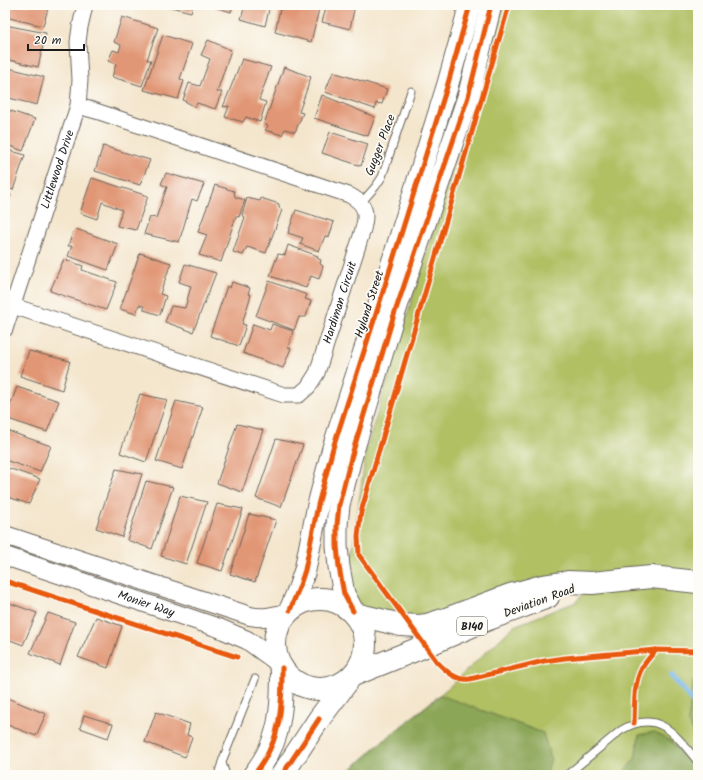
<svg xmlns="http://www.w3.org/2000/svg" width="703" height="780" font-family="Kalam,sans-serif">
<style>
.green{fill:#b0c063;stroke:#666e40}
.forest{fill:#8ca659;stroke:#54613a}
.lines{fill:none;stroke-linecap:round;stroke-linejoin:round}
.stream{stroke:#77b7eb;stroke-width:5.5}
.building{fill:#e19675}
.service-casing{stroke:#68635a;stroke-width:9}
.minor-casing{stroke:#68635a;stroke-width:17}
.tertiary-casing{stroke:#68635a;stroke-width:20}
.secondary-casing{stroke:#68635a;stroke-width:23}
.primary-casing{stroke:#68635a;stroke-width:24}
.service{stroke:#fff;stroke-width:7}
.minor{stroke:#fff;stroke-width:15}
.tertiary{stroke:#fff;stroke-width:18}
.secondary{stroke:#fff;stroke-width:21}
.primary{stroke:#fff;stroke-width:22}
.cycleway-casing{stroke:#fdfcf7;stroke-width:8}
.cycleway{stroke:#e8590c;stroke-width:5}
.labels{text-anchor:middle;stroke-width:3.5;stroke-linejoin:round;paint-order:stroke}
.shield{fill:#fdfcf7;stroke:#605f5e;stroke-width:1}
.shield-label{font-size:11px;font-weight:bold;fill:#1c1c1c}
.street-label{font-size:12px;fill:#1c1c1c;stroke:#fdfcf7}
</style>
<rect width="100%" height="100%" fill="#fdfcf7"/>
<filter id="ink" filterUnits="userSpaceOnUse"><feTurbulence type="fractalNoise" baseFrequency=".025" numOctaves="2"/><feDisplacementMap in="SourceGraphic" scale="8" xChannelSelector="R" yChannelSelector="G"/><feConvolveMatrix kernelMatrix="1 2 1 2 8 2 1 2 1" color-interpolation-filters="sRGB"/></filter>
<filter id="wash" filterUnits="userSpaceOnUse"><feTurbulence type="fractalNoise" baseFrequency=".012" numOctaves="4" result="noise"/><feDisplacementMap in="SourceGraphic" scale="16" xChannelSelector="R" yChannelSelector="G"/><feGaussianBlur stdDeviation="0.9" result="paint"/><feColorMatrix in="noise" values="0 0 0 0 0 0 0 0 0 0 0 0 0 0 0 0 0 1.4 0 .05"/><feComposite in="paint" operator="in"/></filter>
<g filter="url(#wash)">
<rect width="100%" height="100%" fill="#f4e6cd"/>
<polygon class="green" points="502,5 698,5 698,775 345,775 377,746 448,688 514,626 576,602 592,583 446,619 355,614 350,570 366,450"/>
<g class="forest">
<polygon points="698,679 698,741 688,722 693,682"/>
<polygon points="440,695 543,733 551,759 546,775 345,775 377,746"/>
<polygon points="654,732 671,741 684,757 698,770 698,775 621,775 635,759 639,735"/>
</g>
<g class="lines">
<polyline class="stream" points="672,676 698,708"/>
</g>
<g id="blocks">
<g class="building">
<polygon points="5,5 49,5 43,26 5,17"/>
<polygon points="163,5 193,5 191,12"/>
<polygon points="208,5 233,5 231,12"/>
<polygon points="245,5 270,5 265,26 241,19"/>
<polygon points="281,5 320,5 311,42 275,32"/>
<polygon points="327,5 355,5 350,29 322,22"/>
<polygon points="122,17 158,28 147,60 151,60 142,86 112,77 116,64 108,61 113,50 119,52 121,45 114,42"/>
<polygon points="5,25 46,33 38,67 5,59"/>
<polygon points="163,35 192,44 180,79 184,81 178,99 144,90"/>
<polygon points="208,40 231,50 217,92 222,92 215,109 197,103 195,107 183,100 189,83 200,86 210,59 201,55"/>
<polygon points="242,59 271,67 259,100 266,102 260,122 246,117 243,122 225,117 229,106 223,107"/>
<polygon points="5,67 44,77 37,105 5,97"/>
<polygon points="284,67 311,77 299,112 303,113 295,132 285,129 282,135 265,130 268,126 264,124"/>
<polygon points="333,72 387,89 382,104 376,103 375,109 325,92"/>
<polygon points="322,95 375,117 368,136 314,118"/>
<polygon points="5,109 35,119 23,151 5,144"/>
<polygon points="330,132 368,144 361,166 322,153"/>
<polygon points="103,146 150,160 140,185 95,171"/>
<polygon points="5,149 25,155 13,190 5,187"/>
<polygon points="166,173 204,184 197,201 192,199 179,242 144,234 150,217 156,218 167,187 161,184"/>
<polygon points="92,178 148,196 136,230 117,226 122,210 102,202 97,219 80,213"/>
<polygon points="215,185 234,191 235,197 245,200 239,217 236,216 221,262 199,255 207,235 198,232"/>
<polygon points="5,193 11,195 5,210"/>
<polygon points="247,198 260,201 261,198 279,204 279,208 282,210 266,253 247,247 243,255 233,252 245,217 242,215"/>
<polygon points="296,210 334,222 329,237 325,236 319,251 300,244 303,238 288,233"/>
<polygon points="76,229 118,244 108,270 68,256 72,246 68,246 73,232"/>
<polygon points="288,245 318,256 317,258 321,260 320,264 323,266 319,279 311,276 306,288 270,276 278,254 285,255"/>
<polygon points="140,253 171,263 160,294 166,296 160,315 144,310 144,306 139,305 136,314 120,309"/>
<polygon points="64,259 83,266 82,270 117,282 106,310 50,291"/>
<polygon points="185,264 216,273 193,332 165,322 171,306 185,308 191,286 179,282"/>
<polygon points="269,281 307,295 305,299 311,301 306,317 299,317 294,330 256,316"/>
<polygon points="232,282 250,288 248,294 251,295 242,324 246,325 239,346 210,336 227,286 230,288"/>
<polygon points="253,324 270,330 272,324 293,331 288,347 291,348 283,368 243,353"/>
<polygon points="29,351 70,361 62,390 20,376"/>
<polygon points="17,387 59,401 47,432 5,418"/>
<polygon points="140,394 167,400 146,462 120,453"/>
<polygon points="176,401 203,407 182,469 156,461"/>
<polygon points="237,424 263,430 242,492 217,483"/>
<polygon points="5,430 51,446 40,472 5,460"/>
<polygon points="276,439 303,445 281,507 256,498"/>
<polygon points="5,467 40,479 29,504 5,496"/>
<polygon points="116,469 142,474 122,537 96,528"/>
<polygon points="146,481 173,487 152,549 127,540"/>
<polygon points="180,496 207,502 186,564 161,556"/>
<polygon points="217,504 243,509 222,571 197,563"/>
<polygon points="249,514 276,520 255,582 230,574"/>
<polygon points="7,602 37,613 23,645 5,638 5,608"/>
<polygon points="48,613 75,622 60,665 30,653"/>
<polygon points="96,617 122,626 108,668 78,657"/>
<polygon points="5,697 46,714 36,736 5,724"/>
<polygon points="156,712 190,724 187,735 192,737 185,757 145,742"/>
<polygon points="84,715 113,724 108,738 80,728"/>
</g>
</g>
</g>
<g filter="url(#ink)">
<use href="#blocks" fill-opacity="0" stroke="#68635a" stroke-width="1"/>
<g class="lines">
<g class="service-casing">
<g id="service">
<polyline points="361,203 376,186 382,177 411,91"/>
<polyline points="222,763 226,775"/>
<polyline points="218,775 223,759 255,679"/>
<path d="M567 775 620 731C658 707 676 735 698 762"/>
</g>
</g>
<g class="minor-casing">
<g id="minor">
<path id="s1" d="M13 306 284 395H299L308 387 317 373 361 236C367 217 369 205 349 195L96 111 78 106"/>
<path id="s2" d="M5 329 78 106 80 80 78 42 80 27 85 5"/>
</g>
</g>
<g class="tertiary-casing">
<g id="tertiary">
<path d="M5 535 250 616C263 619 274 616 287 613"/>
<path id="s3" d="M5 556 219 628 247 640 280 664"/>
</g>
</g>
<g class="secondary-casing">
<g id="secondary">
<polyline points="290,610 299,588 305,570 318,505 333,448 376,314 447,87 470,5"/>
<polyline points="353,611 344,594 339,567 337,546 337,525 339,505 351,458 392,321 468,97 491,5"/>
</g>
</g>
<g class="primary-casing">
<g id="primary">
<circle cx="320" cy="644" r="45"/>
<polyline points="355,614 401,625 420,626 427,625 446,619 510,595 542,586 568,582 592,583 651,577 698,582"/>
<polyline points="353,675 425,646 486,620 548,597"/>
<path d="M254 775C260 767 265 760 269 751 282 726 282 696 282 668"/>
<polyline points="282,775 319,719 347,682"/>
</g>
</g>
<use href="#service" class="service"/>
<use href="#minor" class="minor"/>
<use href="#tertiary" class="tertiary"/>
<use href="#secondary" class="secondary"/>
<use href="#primary" class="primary"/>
<g class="cycleway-casing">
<g id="cycleway">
<path d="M509 5 361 512 358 536 359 555 437 662C446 671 456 681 470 679L544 661 565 658 656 650 698 651"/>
<polyline points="5,581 237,657"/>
<polyline points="290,610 299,588 305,570 318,505 333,448 376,314 447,87 470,5"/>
<polyline points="353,611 344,594 339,567 337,546 337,525 339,505 351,458 392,321 468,97 491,5"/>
<path d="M634 723C635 704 633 685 642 668 646 661 651 656 656 650"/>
<path d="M254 775C260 767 265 760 269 751 282 726 282 696 282 668"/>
<polyline points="282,775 319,719"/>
</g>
</g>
<use href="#cycleway" class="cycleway"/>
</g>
</g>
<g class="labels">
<rect class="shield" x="457" y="617" width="30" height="18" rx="3"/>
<g class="shield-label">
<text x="472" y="630">B140</text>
</g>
<g class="street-label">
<text transform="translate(380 145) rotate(-69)" y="4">Gugger Place</text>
<text dy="4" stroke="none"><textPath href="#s2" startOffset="168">Littlewood Drive</textPath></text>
<text dy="4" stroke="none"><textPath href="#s1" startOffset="403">Hardiman Circuit</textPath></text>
<text transform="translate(369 304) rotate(-72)" y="4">Hyland Street</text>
<text transform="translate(539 601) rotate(-20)" y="4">Deviation Road</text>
<text dy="4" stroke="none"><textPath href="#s3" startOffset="149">Monier Way</textPath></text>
</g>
</g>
<rect width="703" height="780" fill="none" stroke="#fdfcf7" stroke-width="20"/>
<path d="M28 44v6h56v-6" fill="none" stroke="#1c1c1c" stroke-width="2"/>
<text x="34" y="44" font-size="12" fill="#1c1c1c" stroke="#fdfcf7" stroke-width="3" paint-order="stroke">20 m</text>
</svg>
